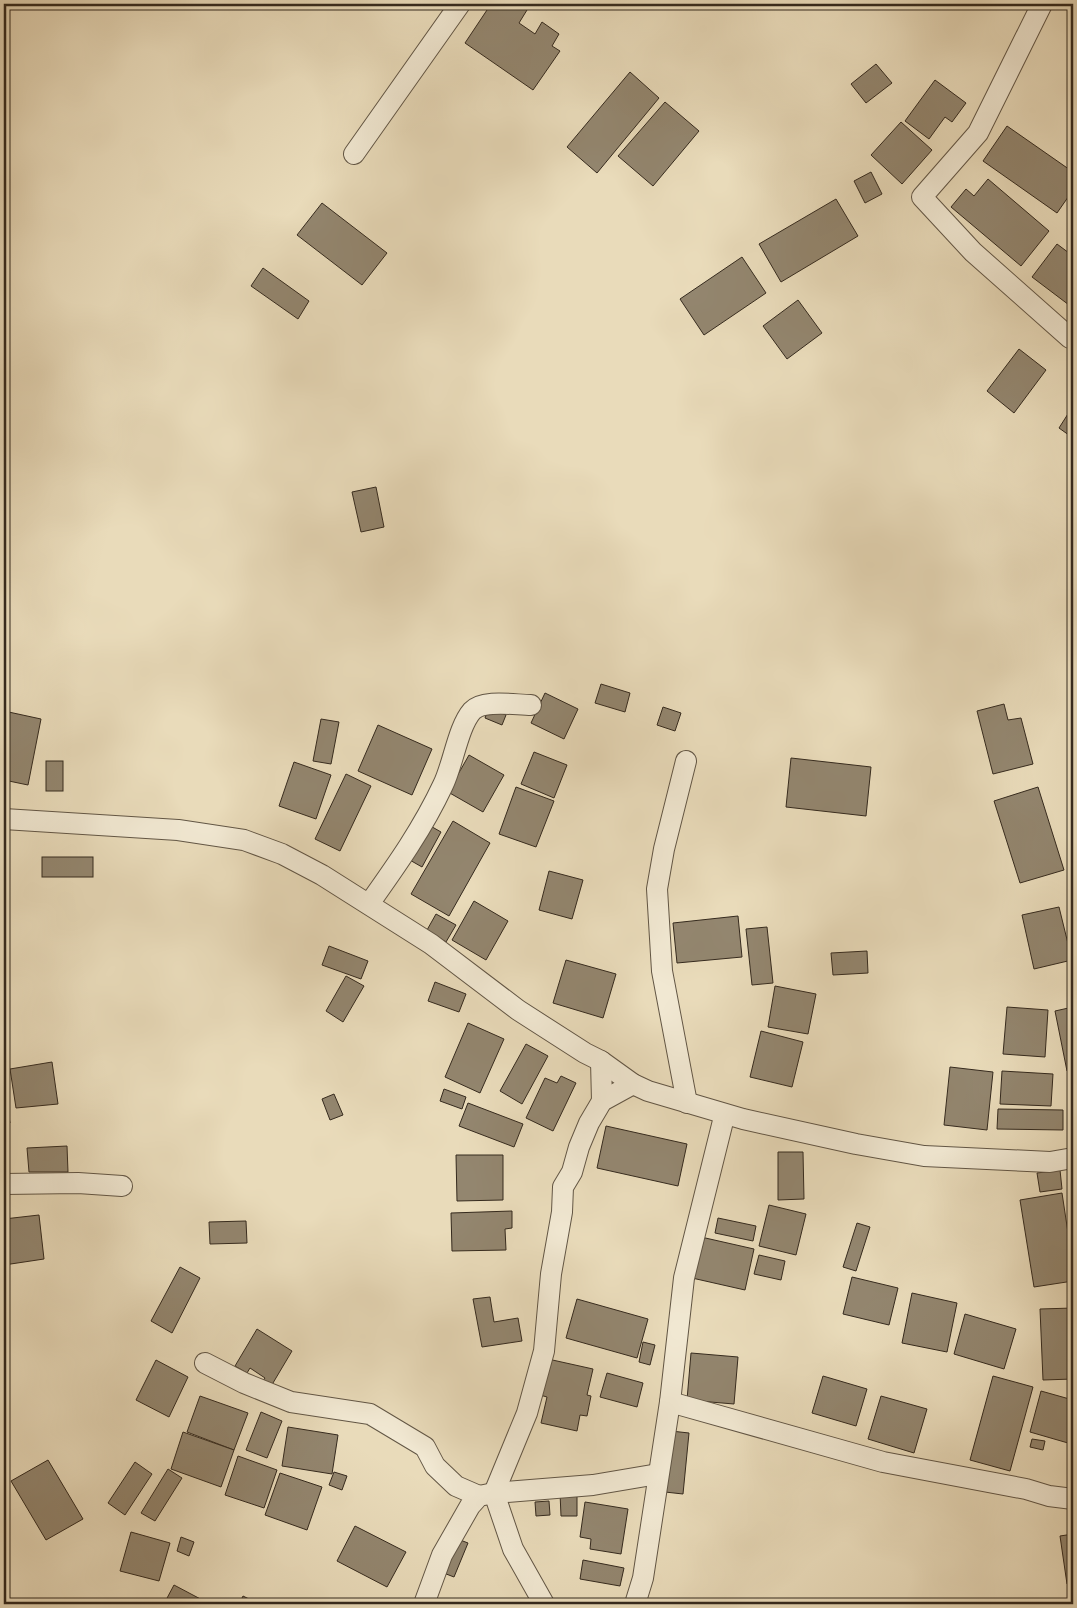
<svg xmlns="http://www.w3.org/2000/svg" width="1077" height="1608" font-family="'IM FELL Double Pica',serif">
<style>
.building{fill:#93866f;stroke:#352a1e}
.lines{fill:none;stroke-linecap:round;stroke-linejoin:round}
.minor-casing{stroke:#625645;stroke-width:22}
.minor{stroke:#f1e8d2;stroke-width:20}
</style>
<rect width="100%" height="100%" fill="#e9dbba"/>
<filter id="stains"><feTurbulence type="fractalNoise" baseFrequency=".004" numOctaves="4"/><feColorMatrix values="0 0 0 0 .2 0 0 0 0 .09 0 0 0 0 .02 0 0 0 .5 -.17"/></filter>
<radialGradient id="worn" r=".72"><stop offset=".6" stop-color="#630" stop-opacity="0"/><stop offset="1" stop-color="#630" stop-opacity=".3"/></radialGradient>
<g class="building">
<polygon points="491,4 498,9 502,4 518,4 527,10 519,23 535,34 542,22 559,34 552,46 560,51 533,90 465,43"/>
<polygon points="876,64 892,83 866,103 851,84"/>
<polygon points="630,72 659,98 597,173 567,147"/>
<polygon points="935,80 966,103 952,122 945,117 929,139 905,121"/>
<polygon points="665,102 699,131 653,186 618,156"/>
<polygon points="901,122 932,150 902,184 871,155"/>
<polygon points="1007,126 1073,172 1073,190 1057,213 983,161"/>
<polygon points="871,172 882,194 865,203 854,181"/>
<polygon points="988,179 1049,231 1021,266 951,207 966,189 974,196"/>
<polygon points="836,199 858,236 781,282 759,244"/>
<polygon points="322,203 387,253 362,285 297,235"/>
<polygon points="1057,244 1073,256 1073,308 1032,277"/>
<polygon points="742,257 766,293 704,335 680,299"/>
<polygon points="263,268 309,301 298,319 251,286"/>
<polygon points="798,300 822,333 787,359 763,326"/>
<polygon points="1019,349 1046,370 1014,413 987,391"/>
<polygon points="1073,406 1073,438 1059,428"/>
<polygon points="376,487 384,527 361,532 352,492"/>
<polygon points="601,684 630,693 625,712 595,703"/>
<polygon points="545,693 578,709 564,739 531,723"/>
<polygon points="1004,704 1008,720 1021,718 1033,764 993,774 977,711"/>
<polygon points="663,707 681,713 675,731 657,725"/>
<polygon points="489,708 506,715 502,725 485,718"/>
<polygon points="4,711 41,719 28,785 4,780"/>
<polygon points="321,719 339,722 331,764 313,761"/>
<polygon points="378,725 432,749 412,795 358,771"/>
<polygon points="534,752 567,765 554,798 521,784"/>
<polygon points="469,755 504,775 483,812 448,792"/>
<polygon points="791,758 871,767 866,816 786,807"/>
<rect x="46" y="761" width="17" height="30"/>
<polygon points="294,762 331,775 316,819 279,806"/>
<polygon points="346,774 371,786 340,851 315,839"/>
<polygon points="516,787 554,801 536,847 499,834"/>
<polygon points="1038,787 1064,870 1020,883 994,801"/>
<polygon points="453,821 490,843 449,916 411,894"/>
<polygon points="427,824 441,832 422,867 408,859"/>
<rect x="42" y="857" width="51" height="20"/>
<polygon points="549,871 583,880 572,919 539,910"/>
<polygon points="474,901 508,921 486,960 452,940"/>
<polygon points="1059,907 1072,960 1034,969 1022,915"/>
<polygon points="436,914 456,925 446,942 427,930"/>
<polygon points="738,916 742,957 677,963 673,923"/>
<polygon points="767,927 773,983 752,985 746,929"/>
<polygon points="329,946 368,961 361,979 322,965"/>
<polygon points="867,951 868,973 833,975 831,953"/>
<polygon points="566,960 616,974 603,1018 553,1003"/>
<polygon points="346,976 364,986 343,1022 326,1011"/>
<polygon points="435,982 466,994 459,1012 428,1001"/>
<polygon points="775,986 816,994 808,1034 768,1027"/>
<polygon points="1007,1007 1048,1010 1045,1057 1003,1054"/>
<polygon points="1073,1007 1073,1070 1067,1071 1055,1011"/>
<polygon points="468,1023 504,1039 480,1093 445,1077"/>
<polygon points="761,1031 803,1042 792,1087 750,1077"/>
<polygon points="526,1044 548,1056 522,1104 500,1091"/>
<polygon points="52,1062 58,1104 16,1108 10,1069"/>
<polygon points="950,1067 993,1072 987,1130 944,1125"/>
<polygon points="1002,1071 1053,1074 1051,1106 1000,1104"/>
<polygon points="561,1076 576,1083 553,1131 526,1118 545,1078 557,1083"/>
<polygon points="4,1088 10,1123 4,1125"/>
<polygon points="444,1089 466,1097 462,1109 440,1101"/>
<polygon points="334,1094 343,1115 330,1120 322,1099"/>
<polygon points="468,1103 523,1124 514,1147 459,1126"/>
<polygon points="998,1109 1063,1110 1063,1130 997,1129"/>
<polygon points="606,1126 687,1144 678,1186 597,1168"/>
<polygon points="67,1146 68,1172 29,1172 27,1148"/>
<polygon points="778,1152 803,1152 804,1199 778,1200"/>
<polygon points="456,1155 503,1155 503,1200 457,1201"/>
<polygon points="1060,1170 1062,1189 1040,1192 1037,1173"/>
<polygon points="1062,1193 1073,1266 1073,1281 1034,1287 1020,1200"/>
<polygon points="769,1205 806,1214 796,1255 759,1246"/>
<polygon points="512,1211 512,1228 505,1229 506,1250 452,1251 451,1213"/>
<polygon points="39,1215 44,1259 4,1265 4,1219"/>
<polygon points="718,1218 756,1226 753,1241 715,1233"/>
<polygon points="246,1221 247,1243 210,1244 209,1222"/>
<polygon points="857,1223 870,1227 856,1271 843,1267"/>
<polygon points="701,1237 754,1249 745,1290 692,1278"/>
<polygon points="759,1255 785,1261 781,1280 754,1274"/>
<polygon points="180,1267 200,1278 172,1333 151,1321"/>
<polygon points="852,1277 898,1288 889,1325 843,1314"/>
<polygon points="912,1293 957,1303 947,1352 902,1343"/>
<polygon points="490,1297 494,1322 518,1318 522,1341 482,1347 473,1299"/>
<polygon points="577,1299 648,1319 637,1358 566,1338"/>
<polygon points="1073,1308 1073,1379 1043,1380 1040,1309"/>
<polygon points="965,1314 1016,1329 1004,1369 954,1354"/>
<polygon points="257,1329 292,1351 270,1388 262,1382 265,1378 250,1368 247,1373 235,1366"/>
<polygon points="643,1342 655,1345 650,1365 639,1362"/>
<polygon points="691,1353 738,1357 734,1404 687,1400"/>
<polygon points="548,1359 593,1369 587,1395 591,1396 587,1416 580,1415 577,1431 541,1423 547,1397 540,1395"/>
<polygon points="156,1360 188,1377 169,1417 136,1400"/>
<polygon points="607,1373 643,1383 637,1407 600,1397"/>
<polygon points="823,1376 867,1389 856,1426 812,1413"/>
<polygon points="993,1376 1033,1387 1010,1471 970,1460"/>
<polygon points="1041,1391 1073,1400 1073,1424 1068,1443 1030,1432"/>
<polygon points="200,1396 248,1413 234,1450 187,1432"/>
<polygon points="881,1396 927,1409 914,1453 868,1439"/>
<polygon points="261,1412 282,1421 267,1458 246,1450"/>
<polygon points="288,1427 338,1435 332,1474 282,1466"/>
<polygon points="671,1431 689,1433 683,1494 665,1492"/>
<polygon points="183,1432 234,1450 221,1487 171,1469"/>
<polygon points="1032,1439 1045,1441 1043,1450 1030,1447"/>
<polygon points="238,1456 277,1470 264,1508 225,1495"/>
<polygon points="48,1460 83,1519 46,1540 11,1481"/>
<polygon points="135,1462 152,1474 125,1515 108,1503"/>
<polygon points="168,1469 182,1478 155,1521 141,1513"/>
<polygon points="334,1472 347,1476 342,1490 329,1485"/>
<polygon points="280,1473 322,1487 307,1530 265,1515"/>
<polygon points="560,1493 577,1493 577,1516 561,1516"/>
<polygon points="549,1501 550,1515 536,1516 535,1502"/>
<polygon points="585,1502 628,1509 621,1554 590,1549 591,1539 580,1537"/>
<polygon points="355,1526 406,1552 387,1587 337,1561"/>
<polygon points="131,1532 170,1543 159,1581 120,1571"/>
<polygon points="1073,1534 1073,1583 1067,1584 1060,1536"/>
<polygon points="181,1537 194,1542 189,1556 177,1551"/>
<polygon points="455,1538 468,1543 454,1577 441,1572"/>
<polygon points="583,1560 624,1568 620,1586 580,1579"/>
<polygon points="174,1585 208,1603 208,1604 174,1604 166,1600"/>
<rect x="1069" y="1587" width="4" height="17"/>
<polygon points="243,1596 259,1604 239,1604"/>
</g>
<g class="lines">
<g class="minor-casing">
<g id="minor">
<polyline points="1042,4 978,133 922,197 973,252 1070,338"/>
<polyline points="354,154 460,4"/>
<polyline points="686,761 664,849 657,889 662,971 687,1103"/>
<polyline points="4,819 178,830 244,840 282,854 322,875 431,944 518,1010 585,1053 601,1061 633,1084 648,1091 743,1119 856,1144 924,1156 1050,1162 1073,1158"/>
<path d="M369 904C396 866 423 828 443 785 453 765 458 727 472 711 483 699 515 705 531 705"/>
<polyline points="601,1061 602,1101"/>
<polyline points="4,1184 78,1183 122,1186"/>
<polyline points="205,1363 244,1383 291,1402 370,1414 425,1447 435,1466 456,1486 479,1496"/>
<polyline points="670,1402 883,1462 1026,1489 1049,1496 1073,1499"/>
<polyline points="424,1604 442,1555 470,1506 479,1496 494,1493 593,1485 658,1474"/>
<polyline points="544,1604 513,1549 494,1493 527,1413 544,1351 551,1274 562,1212 563,1187 572,1172 579,1147 589,1123 602,1101 633,1084"/>
<polyline points="635,1604 643,1578 670,1402 684,1278 724,1117"/>
</g>
</g>
<use href="#minor" class="minor"/>
</g>
<rect width="1077" height="1608" fill="none" stroke="#e9dbba" stroke-width="20"/>
<rect x="5" y="5" width="1067" height="1598" fill="none" stroke="#352a1e" stroke-width="2.5"/>
<rect x="10" y="10" width="1057" height="1588" fill="none" stroke="#352a1e"/>
<rect width="100%" height="100%" filter="url(#stains)"/>
<rect width="100%" height="100%" fill="url(#worn)"/>
</svg>
